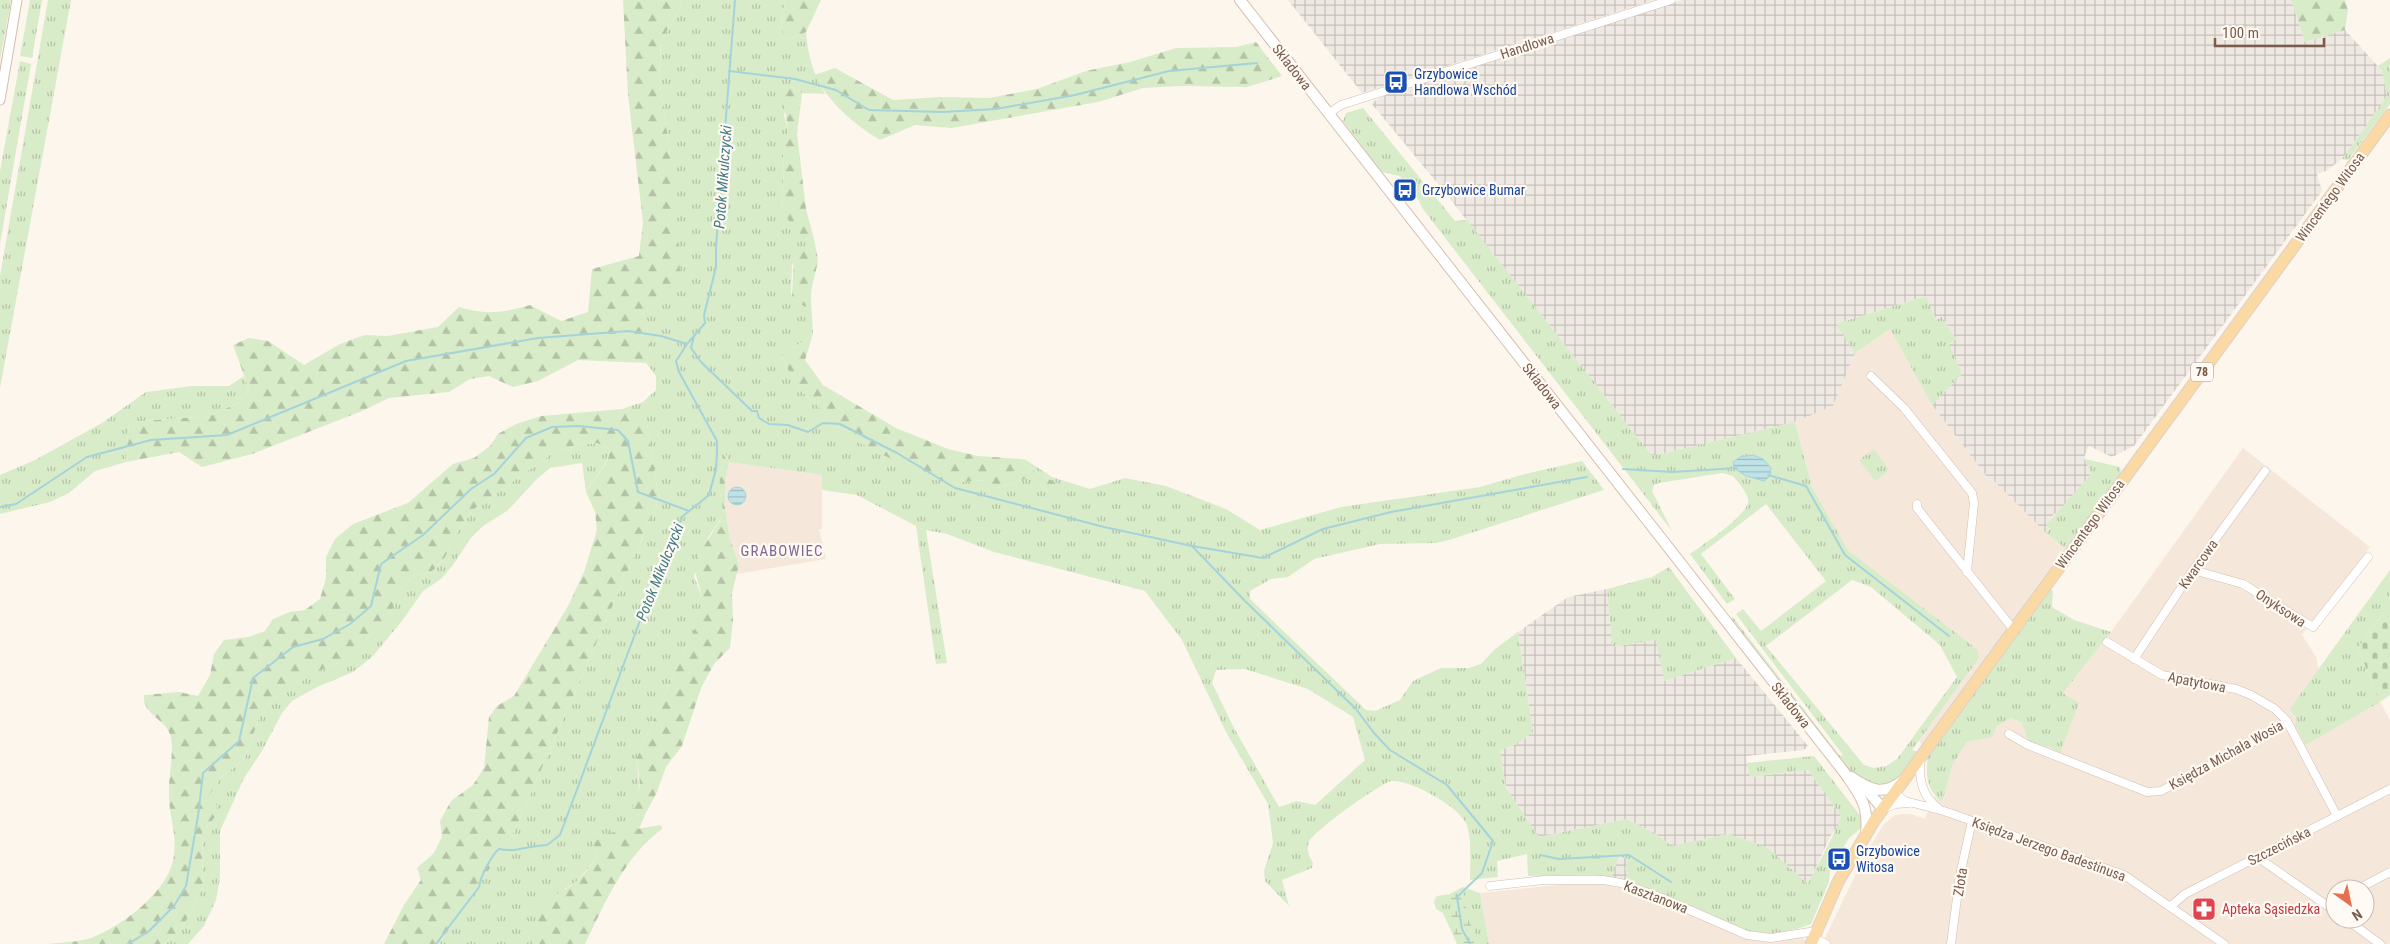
<svg xmlns="http://www.w3.org/2000/svg" width="2390" height="944" font-family="'Roboto Condensed',sans-serif">
<style>
.residential{fill:#f5e8da;fill-rule:evenodd}
.industrial{fill:url(#industrial-grid)}
.grass{fill:url(#grass-tufts);fill-rule:evenodd}
.forest{fill:url(#forest-firs)}
.wetland{fill:url(#wetland-marsh)}
.cemetery{fill:url(#cemetery-stones)}
.water{fill:url(#water-rules);stroke:#a5d3da}
.lines{fill:none;stroke-linecap:round;stroke-linejoin:round}
.stream{stroke:#a5d3da;stroke-width:2}
.minor-casing{stroke:#d1beb0;stroke-width:9}
.tertiary-casing{stroke:#d1beb0;stroke-width:11}
.secondary-casing{stroke:#d6c0b0;stroke-width:12}
.primary-casing{stroke:#dad1cd;stroke-width:13}
.minor{stroke:#fff;stroke-width:8}
.tertiary{stroke:#fff;stroke-width:9}
.secondary{stroke:#fff;stroke-width:10}
.primary{stroke:#fbd9a5;stroke-width:11}
.labels{text-anchor:middle;stroke-width:4.5;stroke-linejoin:round;paint-order:stroke}
.shield{fill:#fffaf3;stroke:#a28b7f;stroke-width:1}
.shield-label{font-size:12px;font-weight:bold;fill:#7a5c4d}
.street-label{font-size:14px;fill:#7a5c4d;stroke:#fffaf3}
.transit-label{font-size:14px;fill:#164399;stroke:#fffaf3;text-anchor:start}
.health-label{font-size:14px;fill:#be3a42;stroke:#fffaf3;text-anchor:start}
.water-label{font-size:15px;font-style:italic;fill:#437c86;stroke:#fffaf3}
.neighbourhood-label{font-size:15px;letter-spacing:1px;fill:#846695;stroke:#fffaf3}
</style>
<defs>
<pattern id="industrial-grid" width="8" height="8" patternUnits="userSpaceOnUse" patternTransform="scale(1.25)"><rect width="8" height="8" fill="#efe9e4"/><path d="M0 4h8M4 0v8" fill="none" stroke="#c7c0bb"/></pattern>
<pattern id="grass-tufts" width="24" height="20" patternUnits="userSpaceOnUse" patternTransform="scale(1.25)"><rect width="24" height="20" fill="#d8ecc9"/><path d="M3 7l-1-3M5 7V3M7 7l1-3M15 17l-1-3M17 17v-4M19 17l1-3" fill="none" stroke="#b4c2a5"/></pattern>
<pattern id="forest-firs" width="22" height="20" patternUnits="userSpaceOnUse" patternTransform="scale(1.25)"><rect width="22" height="20" fill="#d8ecc9"/><path d="M5 1l3.5 6h-7zM16 11l3.5 6h-7z" fill="#b4c2a5"/></pattern>
<pattern id="wetland-marsh" width="20" height="14" patternUnits="userSpaceOnUse" patternTransform="scale(1.25)"><rect width="20" height="14" fill="#d8ecc9"/><path d="M1 5h8M5 5V1M11 12h8M15 12V8" fill="none" stroke="#b4c2a5"/></pattern>
<pattern id="cemetery-stones" width="16" height="16" patternUnits="userSpaceOnUse" patternTransform="scale(1.25)"><rect width="16" height="16" fill="#d8ecc9"/><path d="M2 7V4a2 2 0 0 1 4 0v3zM10 15v-3a2 2 0 0 1 4 0v3z" fill="#b4c2a5"/></pattern>
<pattern id="water-rules" width="6" height="5" patternUnits="userSpaceOnUse" patternTransform="scale(1.25)"><rect width="6" height="5" fill="#bfe3e8"/><path d="M0 2.5h6" fill="none" stroke="#a0bbbe"/></pattern>
</defs>
<rect width="100%" height="100%" fill="#fdf6ec"/>
<g class="residential">
<polygon points="1890,329 1932,405 1991,482 1994,481 2046,533 2065,548 1922,747 1919,740 1979,658 1978,650 1848,550 1812,487 1795,422 1833,406 1855,353"/>
<path d="M2243 448 2370 547 2302 635 2316 657 2319 671 2289 710 2296 717 2306 745 2380 702 2390 720V944H1822L1866 853 1884 824 1895 815 1902 814H1910L1925 819 1934 796 1942 802 1953 764 1967 742 1992 737 1997 726 2011 718 2022 723 2048 746 2060 753 2063 693 2111 632ZM2335 889H2365V919H2335Z"/>
<polygon points="729,462 822,475 822,529 819,529 826,559 737,574 739,565 730,539 725,506 725,484"/>
<polygon points="1576,883 1610,883 1652,896 1748,939 1765,942 1801,937 1810,944 1489,944 1480,893"/>
</g>
<g class="industrial">
<polygon points="1288,0 1654,0 1362,93"/>
<polygon points="1682,0 2291,0 2305,42 2345,30 2382,71 2387,96 2342,159 2326,171 2317,174 2322,191 2134,446 2112,457 2089,446 2084,457 2091,474 2060,512 2054,514 2047,525 2050,529 2046,533 1994,481 1991,482 1932,405 1962,374 1948,344 1956,339 1942,317 1937,321 1925,296 1837,324 1855,353 1833,406 1795,422 1652,456 1443,190 1371,103 1383,96"/>
<polygon points="1607,589 1612,647 1656,640 1664,681 1736,658 1808,746 1804,750 1746,756 1750,777 1808,770 1841,816 1842,821 1831,835 1808,884 1767,847 1728,834 1671,846 1656,834 1627,819 1539,837 1506,788 1500,750 1517,744 1533,732 1518,632 1568,597"/>
<polygon points="1619,856 1629,859 1625,869 1628,872 1626,881 1611,879"/>
</g>
<g class="grass">
<polygon points="0,0 11,0 0,60"/>
<polygon points="30,0 42,0 32,58 20,56"/>
<polygon points="48,0 71,0 0,388 0,276"/>
<path d="M682 0H786C781 16 778 24 787 40L806 32C808 56 813 73 825 94L802 93 791 86 784 115 788 131 783 153 784 173 781 206 806 240 813 235 818 258 808 247 792 265 791 294 804 307 811 301 813 334 781 357 799 389 819 407 835 431 872 448 964 482 987 480 998 488 1031 477 1051 493 1060 485 1029 468 1020 459 1026 460 1052 477 1090 489 1125 478 1166 486 1226 509 1260 530 1341 507 1480 487 1525 474 1582 461 1604 490 1449 540 1436 543 1380 544 1314 559 1288 577 1271 579 1250 591V599L1366 710 1375 711 1400 700 1413 681 1441 668H1469L1481 664 1495 649 1518 632 1533 732 1517 744 1500 750 1506 788 1539 837 1627 819 1656 834 1671 846 1728 834 1767 847 1808 884C1813 874 1842 820 1841 816L1808 770 1750 777 1747 763 1814 756 1862 818 1861 828 1849 838 1830 870 1829 882 1811 924 1797 929 1764 935 1744 931 1658 892 1626 881 1628 873 1625 869 1628 859 1619 856 1611 879 1595 875 1528 876 1527 854 1497 861 1498 877 1470 880C1470 865 1472 836 1466 823 1458 806 1410 779 1391 781 1381 783 1312 832 1309 842 1306 851 1309 855 1313 863L1312 868 1282 880 1289 906 1265 881 1264 871 1273 843 1268 804 1226 732 1182 640 1145 591 994 552 947 534 926 530 947 663 936 664 916 526 857 495 822 490V475L729 462 724 450 719 487 724 514 709 536 694 576 706 608 684 651 636 760C640 778 638 793 640 811L645 815 640 827 633 831 620 832 594 843 597 858 577 881 553 897 536 921 537 934 534 944H439L514 832 659 499 647 423 622 409 643 402 656 390V376L646 363 651 344 643 312 658 300 671 160 659 78 661 41 680 7ZM1245 669 1308 689 1353 717 1365 760 1315 805 1297 801 1279 807 1234 728 1212 683 1216 670Z"/>
<polygon points="2345,30 2378,66 2390,58 2390,104 2348,160 2342,159 2387,96 2382,71"/>
<polygon points="20,61 31,64 0,244 0,171"/>
<path d="M1363 108 1455 221 1467 220 1652 456 1795 422 1812 487 1848 550 1978 650 1979 658 1912 750 1919 752C1887 793 1882 800 1840 761L1732 623V616L1833 747 1840 756 1843 755 1736 614 1743 609 1761 631 1826 581 1766 504 1701 554 1735 599 1727 604 1690 554C1701 546 1752 513 1748 499 1746 491 1738 482 1733 476L1722 473 1659 483 1654 485 1652 491 1672 531 1422 208 1419 200 1400 176 1381 172 1343 121 1346 113ZM1852 580 1871 587 1940 645 1957 677 1897 759 1886 766 1874 768 1864 765 1766 646Z"/>
<polygon points="1926,296 1936,320 1942,317 1956,339 1949,344 1962,374 1932,405 1890,329 1855,353 1836,324"/>
<polygon points="244,376 249,389 240,402 210,416 129,422 126,462 95,471 69,493 50,502 0,514 0,475 35,460 102,423 146,392 192,386 229,386"/>
<path d="M597 443 609 448C610 467 593 476 586 492L582 463 550 468 536 480 507 511 483 526 470 539 453 565 441 579 423 591 402 621 372 657 353 672 317 687 292 701 282 713 262 751 244 778 220 831V878L216 900 204 926 188 944H165L183 927 203 887 202 833 215 817 200 806 221 778 245 758 259 718 272 700 316 672 343 661 390 616 399 591 415 575 431 572 443 561 458 530 474 509 554 452 576 445Z"/>
<polygon points="1874,449 1889,470 1875,481 1859,460"/>
<polygon points="2085,459 2120,467 2121,475 2065,548 2046,533 2050,529 2046,525 2091,474"/>
<polygon points="1669,567 1736,658 1664,681 1656,640 1612,647 1607,589 1652,577"/>
<polygon points="2390,570 2390,605 2358,648 2380,702 2306,745 2295,725 2296,717 2289,710"/>
<path d="M2048 588 2053 591 2052 607 2074 620 2111 632 2063 693 2079 703 2060 753 2048 746 2046 748 2029 742 2022 723 2011 718 1997 726 1992 737 1967 742 1953 764 1942 802C1925 789 1925 771 1929 751Z"/>
<polygon points="1463,887 1480,893 1489,944 1457,944 1443,913 1436,909 1434,901 1437,896 1450,894"/>
</g>
<g class="forest">
<path d="M623 0H682L680 7 661 41 659 78 671 160 680 272 658 300 643 312 651 344 646 363 578 360 538 381 513 387 489 376 470 379 449 392 389 398 362 411 252 454 202 467 179 452 126 462 129 422 210 416 240 402 249 389 233 345 249 338 268 341 304 365 340 344 365 335 387 336 438 327 459 307C487 315 502 313 530 305L561 321 588 312 592 269 639 256 643 222 628 95Z"/>
<path d="M786 0H821L806 32 787 40C778 25 781 17 786 0Z"/>
<polygon points="2291,0 2345,0 2348,10 2345,30 2305,42"/>
<path d="M1256 42 1282 76 1247 87 1182 86 1143 88 1098 102 952 128 915 125 880 140C853 124 830 103 814 75L835 68 893 100 941 97 989 98 1037 89 1086 71 1130 62 1176 48 1236 47Z"/>
<polygon points="791,86 802,93 797,134 806,209 813,235 806,240 790,223 781,206 784,173 783,153 788,131 783,95"/>
<path d="M808 247 818 258C817 273 810 286 811 301L805 307 792 298 794 250Z"/>
<polygon points="813,334 805,360 823,385 896,428 948,449 978,456 1020,459 1029,468 1060,485 1059,491 1051,493 1031,477 998,488 990,486 987,480 964,482 934,480 835,431 819,407 799,389 781,357"/>
<path d="M622 409 647 422 659 499 514 832 439 944H384L404 905 421 880 417 868 434 853 442 837 440 821 451 801 473 785 484 768 489 717 497 706 514 696 568 606 584 572 597 530 595 512 586 492C593 476 611 467 609 448L597 443 576 445 554 452 474 509 458 530 443 561 431 572 415 575 399 591 390 616 343 661 316 672 272 700 259 718 245 758 221 778 201 806 211 802 217 805 215 817 202 833 203 887 183 927 165 944H49C62 942 79 942 91 938 122 926 170 891 174 855 177 832 169 818 169 795 168 778 174 754 171 738 168 719 142 716 144 695L179 692 198 696 210 675 214 654 224 640 248 637 265 631 273 619 290 612 305 610 320 599 326 578V557L335 539 353 524 408 503 453 464 474 458 490 446 498 434 516 424 541 416Z"/>
<path d="M724 449 729 462 725 484V506L730 539 739 565 732 593 733 621 730 648 714 664 701 688 682 746 666 767 657 792 645 815 632 807C643 792 640 776 636 760L684 651 705 608 693 564 724 514 719 487Z"/>
<path d="M661 825 662 829C624 857 605 903 585 944H534C537 933 533 920 539 910 547 896 566 891 577 881 584 875 591 865 597 858L594 843 603 834Z"/>
</g>
<polygon class="wetland" points="1463,887 1467,918 1482,944 1457,944 1453,932 1450,894"/>
<polygon class="cemetery" points="2390,605 2390,695 2380,702 2358,648"/>
<g class="water">
<polygon points="1753,455 1763,459 1771,468 1770,476 1764,481 1746,476 1734,468 1733,462 1740,457"/>
<circle cx="737" cy="496" r="9"/>
</g>
<g class="lines">
<g class="stream">
<polyline points="729,71 795,79 836,90 869,110 943,112 996,109 1075,95 1169,71 1257,63"/>
<polyline points="694,336 691,348 701,362 752,411 757,411 759,418 769,424 788,425 808,432 823,423 840,424 897,453 955,488 1104,527 1192,546 1244,600 1356,709 1374,733 1390,750 1447,785 1493,841 1482,873 1457,897 1462,929 1470,944"/>
<polyline points="1623,469 1672,472 1737,468"/>
<polyline points="1768,475 1806,486 1845,555 1949,636"/>
<polyline points="0,507 16,504 87,457 151,440 227,435 406,361 538,338 628,331 661,336 687,344"/>
<polyline points="1192,546 1263,558 1323,529 1391,512 1587,477"/>
<polyline points="1540,855 1559,859 1629,855 1671,882"/>
<polyline points="128,944 149,931 174,906 186,886 198,816 203,773 239,741 253,678 293,647 323,639 350,624 371,606 381,564 423,535 471,489 494,474 526,438 552,427 579,426 618,430 628,441 638,492 689,511"/>
<path d="M436 944 479 887C480 878 492 854 499 849 517 853 530 845 547 845L560 835 669 543 683 516 709 495 716 469 717 452V441L679 372 676 361 687 344 705 323 704 315 716 267V247L735 0"/>
</g>
<g class="minor-casing">
<g id="minor">
<polyline points="1328,114 1341,105 1671,0"/>
<polyline points="1871,376 1904,408 1972,493 1974,503 1967,572"/>
<polyline points="1917,504 1917,508 2013,629"/>
<polyline points="2193,570 2243,584 2313,627 2368,557"/>
<polyline points="2107,642 2162,675 2236,689 2251,695 2275,709 2287,721"/>
<polyline points="2134,659 2193,570 2265,471"/>
<polyline points="2009,734 2028,745 2147,792 2161,791 2274,731 2287,721 2337,816"/>
<path d="M1921 758C1918 778 1922 796 1938 808"/>
<polyline points="1898,789 1897,795 1905,801 1944,811 2124,875 2224,944"/>
<polyline points="1884,809 1895,804 1909,803"/>
<polyline points="2257,857 2335,911"/>
<polyline points="1490,886 1544,880 1603,880 1621,883 1662,898 1747,935 1771,938 1816,931"/>
<polyline points="2358,889 2390,872"/>
<polyline points="2171,906 2185,894 2390,789"/>
<polyline points="2346,919 2380,944"/>
<polyline points="1813,938 1826,944"/>
<polyline points="1951,944 1960,875 1972,821"/>
</g>
</g>
<g class="tertiary-casing">
<polyline id="tertiary" points="0,100 17,0"/>
</g>
<g class="secondary-casing">
<g id="secondary">
<path d="M1240 0 1844 772C1860 795 1869 805 1866 834"/>
<path d="M1851 777C1870 790 1883 796 1902 781"/>
<polyline points="1866,789 1883,809"/>
</g>
</g>
<g class="primary-casing">
<polyline id="primary" points="1811,944 1838,882 1874,821 2390,115"/>
</g>
<use href="#minor" class="minor"/>
<use href="#tertiary" class="tertiary"/>
<use href="#secondary" class="secondary"/>
<use href="#primary" class="primary"/>
</g>
<defs>
<g id="bus-square" transform="scale(1.25)"><rect x="-9" y="-9" width="18" height="18" rx="4" fill="#1a4fb4" stroke="#fffaf3"/><path d="M-5-6H5V4H4V6H2V4H-2V6H-4V4H-5ZM-3.5-4V0h7V-4ZM-3.5 1.2v1.5H-2V1.2ZM2 1.2v1.5H3.5V1.2Z" fill="#fff"/></g>
<g id="pharmacy-square" transform="scale(1.25)"><rect x="-9" y="-9" width="18" height="18" rx="4" fill="#e0444e" stroke="#fffaf3"/><path d="M-2-6h4v4h4v4h-4v4h-4v-4h-4v-4h4Z" fill="#fff"/></g>
</defs>
<g fill-rule="evenodd">
<use href="#bus-square" x="1396" y="82"/>
<use href="#bus-square" x="1405" y="190"/>
<use href="#bus-square" x="1839" y="859"/>
<use href="#pharmacy-square" x="2204" y="909"/>
</g>
<g class="labels">
<rect class="shield" x="2191" y="362.5" width="22" height="19" rx="4"/>
<g class="shield-label">
<text x="2202" y="376">78</text>
</g>
<g class="street-label">
<text transform="translate(1527 46) rotate(-18)" y="5">Handlowa</text>
<text transform="translate(1292 67) rotate(52)" y="5">Składowa</text>
<text transform="translate(2330 197) rotate(-54)" y="5">Wincentego Witosa</text>
<text transform="translate(1542 386) rotate(52)" y="5">Składowa</text>
<text transform="translate(2090 524) rotate(-54)" y="5">Wincentego Witosa</text>
<text transform="translate(2198 564) rotate(-55)" y="5">Kwarcowa</text>
<text transform="translate(2281 608) rotate(33)" y="5">Onyksowa</text>
<text transform="translate(2197 682) rotate(11)" y="5">Apatytowa</text>
<text transform="translate(1791 705) rotate(52)" y="5">Składowa</text>
<text transform="translate(2226 755) rotate(-29)" y="5">Księdza Michała Wosia</text>
<text transform="translate(2279 846) rotate(-27)" y="5">Szczecińska</text>
<text transform="translate(2049 849) rotate(20)" y="5">Księdza Jerzego Badestinusa</text>
<text transform="translate(1960 882) rotate(-81)" y="5">Złota</text>
<text transform="translate(1656 897) rotate(21)" y="5">Kasztanowa</text>
</g>
<g class="transit-label">
<text x="1414" y="79">Grzybowice<tspan x="1414" dy="16">Handlowa Wschód</tspan></text>
<text x="1422" y="195">Grzybowice Bumar</text>
<text x="1856" y="856">Grzybowice<tspan x="1856" dy="16">Witosa</tspan></text>
</g>
<g class="health-label">
<text x="2222" y="914">Apteka Sąsiedzka</text>
</g>
<g class="water-label">
<text transform="translate(723 177) rotate(-86)" y="5">Potok Mikulczycki</text>
<text transform="translate(660 572) rotate(-68)" y="5">Potok Mikulczycki</text>
</g>
<g class="neighbourhood-label">
<text x="782" y="556">GRABOWIEC</text>
</g>
</g>
<g transform="translate(2350 904) rotate(147)"><circle r="24" fill="#fffaf3" stroke="#cabbb1"/>
<path d="M0-4L9 19L0 12L-9 19Z" fill="#e76f51"/>
<text y="-8" font-size="14" font-weight="bold" text-anchor="middle" fill="#7a5c4d">N</text>
</g>
<path d="M2215 38v8h109v-8" fill="none" stroke="#7a5c4d" stroke-width="2.5"/>
<text x="2222" y="38" font-size="15" fill="#7a5c4d" stroke="#fffaf3" stroke-width="4" paint-order="stroke">100 m</text>
</svg>
